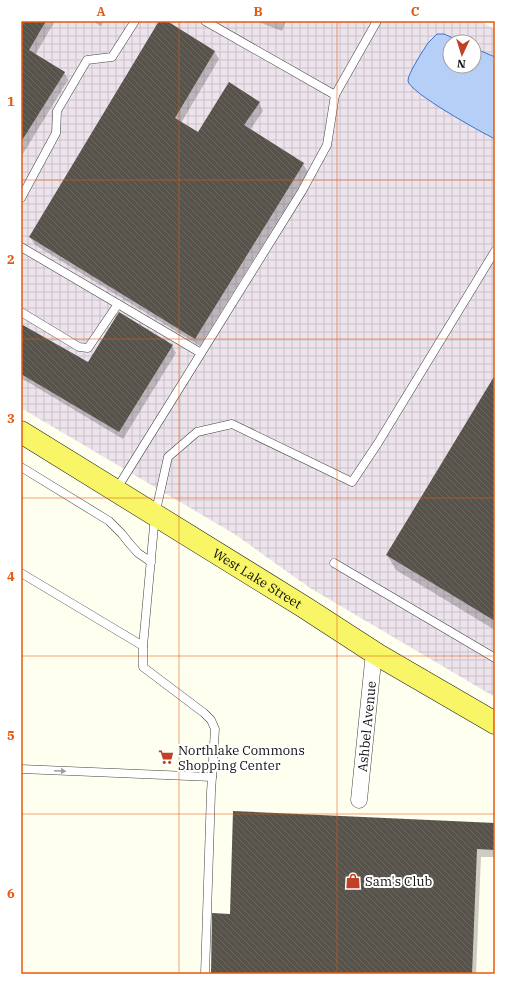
<svg xmlns="http://www.w3.org/2000/svg" width="516" height="995" font-family="'IBM Plex Serif',serif">
<style>
.industrial{fill:url(#industrial-grid);fill-rule:evenodd}
.water{fill:#b5cff6;stroke:#3c72ce}
.shadow{fill:#0003}
.building{fill:url(#building-back-hatch)}
.lines{fill:none;stroke-linecap:round;stroke-linejoin:round}
.lane-casing{stroke:#424242;stroke-width:9}
.street-casing{stroke:#424242;stroke-width:17}
.primary-casing{stroke:#202020;stroke-width:23}
.lane{stroke:#fff;stroke-width:8}
.street{stroke:#fff;stroke-width:16}
.primary{stroke:#f8f667;stroke-width:22}
.oneway{fill:#9f9f9f}
.grid{fill:none;stroke:#e8590c;stroke-width:1;stroke-opacity:0.55}
.labels{text-anchor:middle;stroke-width:4;stroke-linejoin:round;paint-order:stroke}
.street-label{font-size:13px;fill:#0f0f0f;stroke:#fff}
.poi-label{font-size:13px;fill:#0f0f0f;stroke:#fff;text-anchor:start}
.neatline{fill:none;stroke:#e8590c;stroke-width:1.5}
.grid-label{font-size:13px;text-anchor:middle;font-weight:bold;fill:#e8590c}
</style>
<defs>
<pattern id="industrial-grid" width="8" height="8" patternUnits="userSpaceOnUse"><rect width="8" height="8" fill="#ede3ec"/><path d="M0 4h8M4 0v8" fill="none" stroke="#cac2c9"/></pattern>
<pattern id="building-back-hatch" width="6" height="6" patternUnits="userSpaceOnUse"><rect width="6" height="6" fill="#57534b"/><path d="M-1 5l2 2M0 0l6 6M5-1l2 2" fill="none" stroke="#6a6761"/></pattern>
</defs>
<rect width="100%" height="100%" fill="#fffff0"/>
<path class="industrial" d="M21 21H480L495 29V697L310 588 236 535 21 408ZM450 42H474V66H450Z"/>
<path class="water" d="M437 34H444L462 42H450V66H474V48L495 57V139C481 132 410 93 408 81 407 75 424 49 428 43 431 40 434 37 437 34Z"/>
<g class="shadow">
<polygon points="21,21 55,21 35,55 64,72 68,80 21,157"/>
<polygon points="92,21 104,21 101,26"/>
<polygon points="160,21 165,21 214,51 219,59 181,123 198,134 259,103 263,111 250,130 303,164 308,172 200,346 35,245 30,237"/>
<polygon points="256,21 286,21 282,31"/>
<polygon points="21,325 89,363 172,346 176,353 123,439 21,378"/>
<polygon points="495,377 495,630 396,570 387,555"/>
<polygon points="495,824 495,857 481,857 476,974 212,974 231,915"/>
</g>
<g class="building">
<polygon points="21,21 46,21 29,50 65,72 21,142"/>
<polygon points="159,21 167,21 215,51 175,118 198,132 229,82 260,102 244,125 304,163 195,339 29,237"/>
<polygon points="119,312 173,345 119,432 21,374 21,324 88,362"/>
<polygon points="495,375 495,621 386,555"/>
<polygon points="233,811 495,823 495,850 477,849 472,974 211,974 212,913 230,914"/>
</g>
<g class="lines">
<g class="lane-casing">
<g id="lane">
<polyline points="205,21 335,95"/>
<polyline points="21,198 56,133 57,111 87,60 112,57 135,21"/>
<polyline points="21,247 118,304 88,348 79,347 21,312"/>
<polyline points="118,304 201,353"/>
<polyline points="21,467 109,521 122,534 129,543 138,553 151,562"/>
<polyline points="116,490 302,191 327,145 335,95 377,21"/>
<polyline points="334,563 495,658"/>
<polyline points="21,573 143,646"/>
<polyline points="21,769 212,777"/>
<polyline points="205,974 211,792 215,729 211,720 204,713 143,667 143,646 155,515 168,457 197,432 232,424 352,482 378,443 495,251"/>
</g>
</g>
<g class="street-casing">
<g id="street">
<path id="s1" d="M359 800 374 652"/>
</g>
</g>
<g class="primary-casing">
<g id="primary">
<path id="s2" d="M21 432 304 607 378 655 495 723"/>
</g>
</g>
<use href="#lane" class="lane"/>
<use href="#street" class="street"/>
<use href="#primary" class="primary"/>
</g>
<defs><path id="oneway-solid" d="M-6-.8H1V-3.2L6.5 0L1 3.2V.8H-6Z"/></defs>
<use class="oneway" href="#oneway-solid" transform="translate(60 771) rotate(2)"/>
<path class="grid" d="M179 21V974M337 21V974M21 180H495M21 339H495M21 498H495M21 656H495M21 814H495"/>
<defs>
<g id="supermarket-bare" transform="scale(1.2)"><path d="M-6-5.5h2.5l.6 2H6L4.5 2H-2.5L-4.4-4H-6ZM-1.5 3.2a1.3 1.3 0 1 0 .1 0ZM3 3.2a1.3 1.3 0 1 0 .1 0Z" fill="#c04126" stroke="#fff" stroke-width="2.5" paint-order="stroke"/></g>
<g id="shop-bare" transform="scale(1.2)"><path d="M-5-2.5h2.3a2.7 3.5 0 0 1 5.4 0H5L5.5 6h-11ZM-1.5-2.5h3a1.5 2.3 0 0 0-3 0Z" fill="#c04126" stroke="#fff" stroke-width="2.5" paint-order="stroke"/></g>
</defs>
<g fill-rule="evenodd">
<use href="#supermarket-bare" x="166" y="757"/>
<use href="#shop-bare" x="353" y="881"/>
</g>
<g class="labels">
<g class="street-label">
<text dy="5" stroke="none"><textPath href="#s2" startOffset="278">West Lake Street</textPath></text>
<text dy="5" stroke="none"><textPath href="#s1" startOffset="74">Ashbel Avenue</textPath></text>
</g>
<g class="poi-label">
<text x="178" y="755">Northlake Commons<tspan x="178" dy="15">Shopping Center</tspan></text>
<text x="365" y="886">Sam's Club</text>
</g>
</g>
<rect width="516" height="995" fill="none" stroke="#ffffff" stroke-width="44"/>
<g transform="translate(462 54) rotate(184)"><circle r="19" fill="#ffffff" stroke="#9f9f9f"/>
<path d="M0-3L7 15L0 10L-7 15Z" fill="#c04126"/>
<text y="-6" font-size="11" font-weight="bold" text-anchor="middle" fill="#0f0f0f">N</text>
</g>
<rect x="22" y="22" width="472" height="951" class="neatline"/>
<g class="grid-label">
<text x="101" y="16">A</text>
<text x="258" y="16">B</text>
<text x="415" y="16">C</text>
<text x="11" y="106">1</text>
<text x="11" y="264">2</text>
<text x="11" y="423">3</text>
<text x="11" y="581">4</text>
<text x="11" y="740">5</text>
<text x="11" y="898">6</text>
</g>
</svg>
